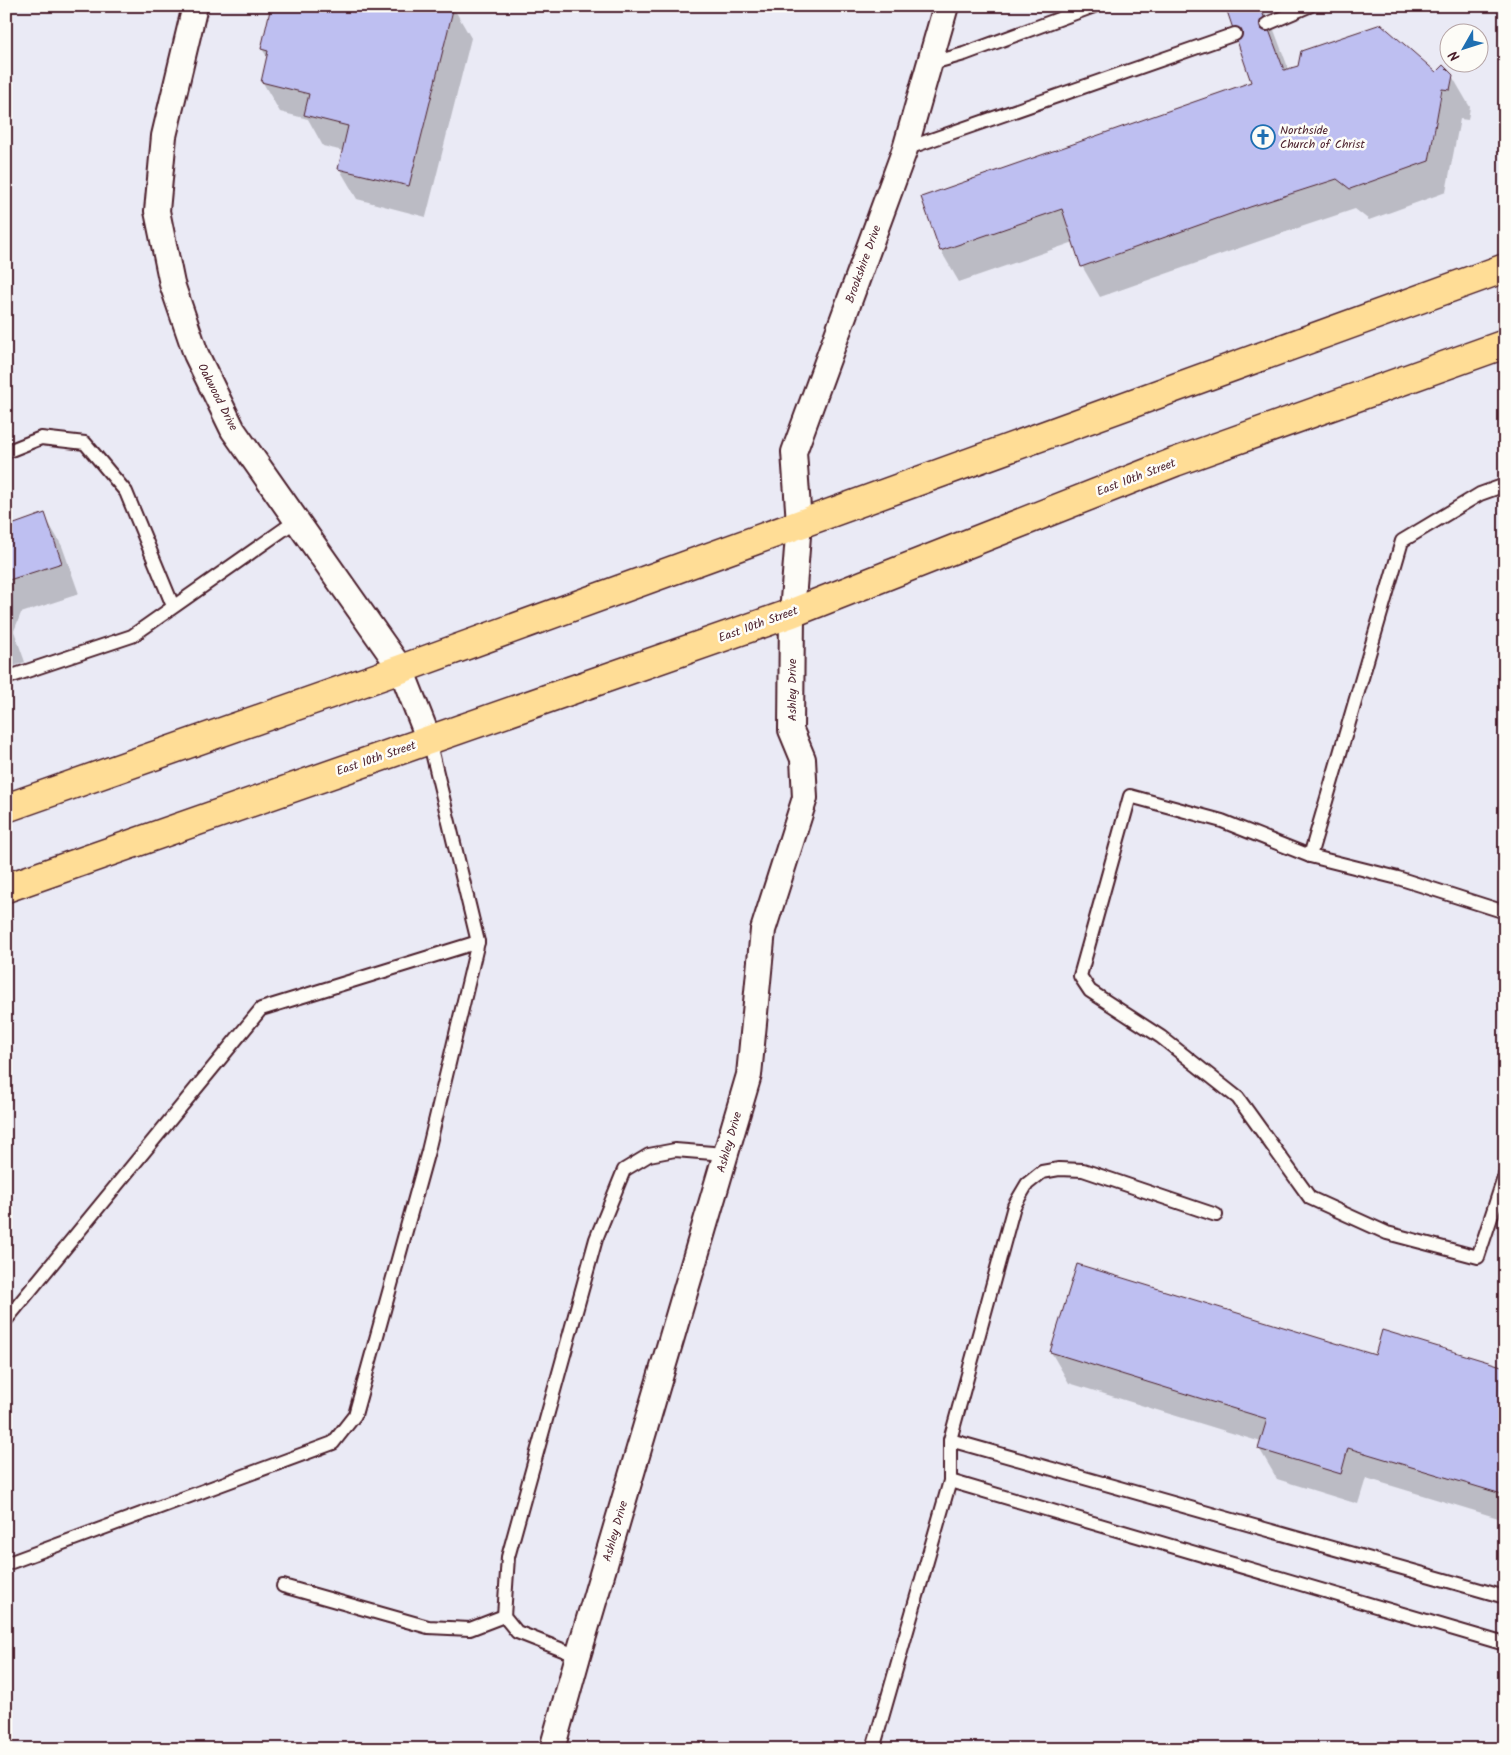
<svg xmlns="http://www.w3.org/2000/svg" width="1511" height="1755" font-family="Kalam,sans-serif">
<style>
.shadow{fill:#0003}
.building{fill:#bebff1;stroke:#4a1f2b}
.lines{fill:none;stroke-linecap:round;stroke-linejoin:round}
.service-casing{stroke:#4a1f2b;stroke-width:16}
.minor-casing{stroke:#4a1f2b;stroke-width:28}
.primary-casing{stroke:#4a1f2b;stroke-width:31}
.service{stroke:#fdfcf7;stroke-width:12}
.minor{stroke:#fdfcf7;stroke-width:24}
.primary{stroke:#ffdd96;stroke-width:28}
.labels{text-anchor:middle;stroke-width:5;stroke-linejoin:round;paint-order:stroke}
.poi-label{font-size:12px;fill:#4a1f2b;stroke:#fdfcf7;text-anchor:start}
.street-label{font-size:12px;fill:#4a1f2b;stroke:#fdfcf7}
</style>
<rect width="100%" height="100%" fill="#eaeaf5"/>
<filter id="ink" filterUnits="userSpaceOnUse"><feTurbulence type="fractalNoise" baseFrequency=".02" numOctaves="2"/><feDisplacementMap in="SourceGraphic" scale="10" xChannelSelector="R" yChannelSelector="G"/><feConvolveMatrix kernelMatrix="1 2 1 2 8 2 1 2 1" color-interpolation-filters="sRGB"/></filter>
<g filter="url(#ink)">
<g class="shadow">
<polygon points="1236,6 1261,6 1274,30 1289,70 1452,76 1470,107 1468,120 1460,119 1446,192 1369,220 1355,209 1268,238 1100,297 1082,266 1074,242 959,282 941,251 922,198 1253,83"/>
<polygon points="453,7 471,38 426,217 357,199 339,168 343,151 323,146 308,119 280,112 262,81 268,58 262,49"/>
<polygon points="44,515 62,546 79,594 21,613 14,631 25,662 6,669 6,528"/>
<polygon points="1051,1352 1376,1356 1505,1368 1505,1520 1366,1478 1358,1504 1277,1479 1259,1448 1261,1442 1069,1383"/>
</g>
<g class="building">
<polygon points="271,6 454,6 409,186 338,169 348,126 304,115 309,94 261,82 268,51 261,49"/>
<polygon points="1233,6 1260,6 1284,70 1298,66 1301,51 1381,24 1436,72 1443,65 1453,75 1450,90 1442,89 1429,161 1350,189 1337,179 1250,207 1081,267 1062,209 940,251 921,197 1251,82 1226,8"/>
<polygon points="45,513 62,563 6,581 6,527"/>
<polygon points="1077,1264 1375,1355 1382,1330 1505,1367 1505,1495 1348,1448 1341,1474 1258,1449 1267,1419 1050,1352"/>
</g>
<g class="lines">
<g class="service-casing">
<g id="service">
<polyline points="1267,24 1309,6"/>
<polyline points="929,64 964,54 1094,6"/>
<polyline points="905,149 1235,34"/>
<polyline points="6,452 41,438 85,443 126,492 173,606"/>
<polyline points="1505,485 1480,494 1402,541 1310,856 1398,878 1505,912"/>
<polyline points="6,678 132,636 297,520"/>
<polyline points="1310,856 1222,821 1130,796 1080,976 1090,991 1161,1037 1238,1098 1310,1198 1387,1233 1478,1257 1505,1175"/>
<polyline points="6,1320 261,1009 478,942"/>
<polyline points="950,1440 1505,1597"/>
<polyline points="950,1481 950,1440 1014,1206 1027,1184 1042,1172 1059,1169 1083,1170 1216,1215"/>
<polyline points="6,1564 333,1443 355,1415 428,1151 478,942 429,740"/>
<polyline points="283,1586 428,1627 470,1629 504,1616"/>
<polyline points="578,1656 517,1632 504,1616 508,1557 596,1239 624,1170 649,1155 675,1150 725,1154"/>
<polyline points="873,1749 950,1481 1505,1644"/>
</g>
</g>
<g class="minor-casing">
<g id="minor">
<polyline points="195,6 164,136 157,211 172,284 196,354 233,430 401,669 429,740"/>
<polyline points="552,1749 578,1656 749,1075 763,930 805,798 803,759 791,730 792,613 799,523 794,452 905,149 946,6"/>
</g>
</g>
<g class="primary-casing">
<g id="primary">
<polyline points="6,808 401,669 1505,268"/>
<polyline points="6,888 792,613 1175,462 1505,344"/>
</g>
</g>
<use href="#service" class="service"/>
<use href="#minor" class="minor"/>
<use href="#primary" class="primary"/>
</g>
</g>
<defs>
<g id="church-ring" transform="scale(1.25)"><circle r="9.5" fill="#fdfcf7" stroke="#1f6fb2" stroke-width="1.5"/><path d="M-1.2-6h2.4v3.5h3.3v2.4h-3.3V6h-2.4V-.1h-3.3v-2.4h3.3Z" fill="#1f6fb2"/></g>
</defs>
<g fill-rule="evenodd">
<use href="#church-ring" x="1263" y="137"/>
</g>
<g class="labels">
<g class="poi-label">
<text x="1280" y="134">Northside<tspan x="1280" dy="14">Church of Christ</tspan></text>
</g>
<g class="street-label">
<text transform="translate(863 264) rotate(-70)" y="4">Brookshire Drive</text>
<text transform="translate(218 397) rotate(63)" y="4">Oakwood Drive</text>
<text transform="translate(1136 477) rotate(-21)" y="4">East 10th Street</text>
<text transform="translate(758 624) rotate(-20)" y="4">East 10th Street</text>
<text transform="translate(792 690) rotate(-90)" y="4">Ashley Drive</text>
<text transform="translate(376 758) rotate(-19)" y="4">East 10th Street</text>
<text transform="translate(729 1142) rotate(-74)" y="4">Ashley Drive</text>
<text transform="translate(615 1531) rotate(-74)" y="4">Ashley Drive</text>
</g>
</g>
<rect width="1511" height="1755" fill="none" stroke="#fdfcf7" stroke-width="25"/>
<rect x="12" y="12" width="1486" height="1730" fill="none" stroke="#4a1f2b" stroke-width="2" filter="url(#ink)"/>
<g transform="translate(1464 48) rotate(231)"><circle r="24" fill="#fdfcf7" stroke="#b5a4a5"/>
<path d="M0-4L9 19L0 12L-9 19Z" fill="#1f6fb2"/>
<text y="-8" font-size="14" font-weight="bold" text-anchor="middle" fill="#4a1f2b">N</text>
</g>
</svg>
